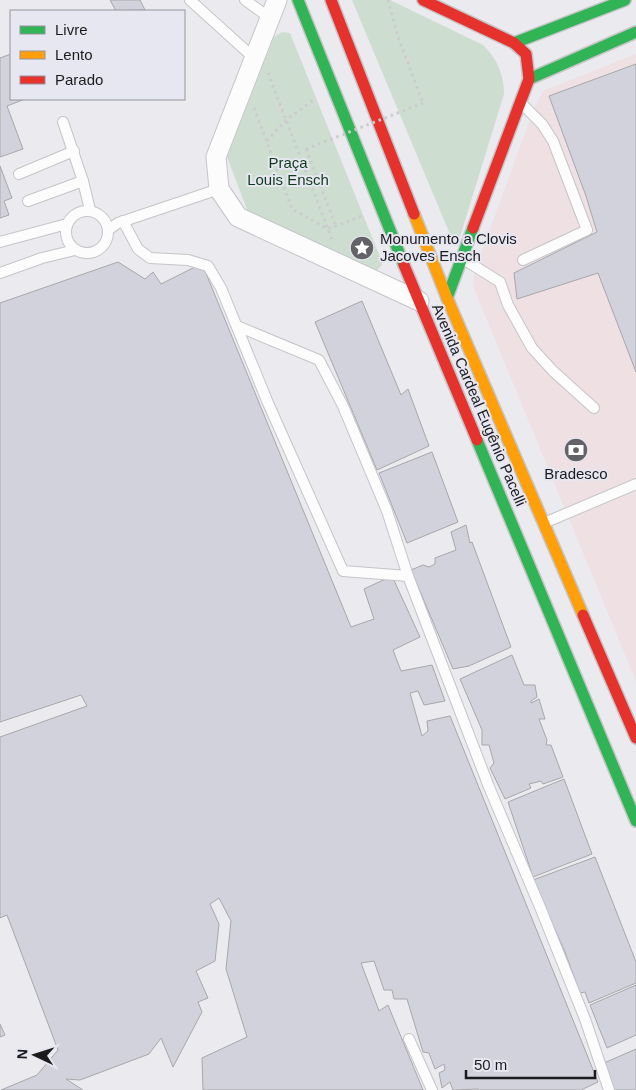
<svg xmlns="http://www.w3.org/2000/svg" width="636" height="1090" font-family="Helvetica,sans-serif">
<style>
.industrial{fill:#eee0e3}
.green{fill:#cdded1}
.building{fill:#d2d2dd;stroke:#a7a7ab}
.lines{fill:none;stroke-linecap:round;stroke-linejoin:round}
.lane-casing{stroke:#c5c5c8;stroke-width:12}
.street-casing{stroke:#c5c5c8;stroke-width:21}
.fast-casing{stroke:#c5c5c8;stroke-width:14}
.slow-casing{stroke:#c5c5c8;stroke-width:14}
.jam-casing{stroke:#c5c5c8;stroke-width:14}
.path{stroke:#cbcbcd;stroke-width:3;stroke-dasharray:2.5 4;stroke-linecap:butt}
.lane{stroke:#fcfcfd;stroke-width:10}
.street{stroke:#fcfcfd;stroke-width:19}
.fast{stroke:#30b455;stroke-width:11}
.slow{stroke:#ff9f0a;stroke-width:11}
.jam{stroke:#e5322d;stroke-width:11}
.path-bridge{stroke:#cbcbcd;stroke-width:3;stroke-dasharray:2.5 4;stroke-linecap:butt}
.labels{text-anchor:middle;stroke-width:4;stroke-linejoin:round;paint-order:stroke}
.park-label{font-size:15px;fill:#0d3a19;stroke:#e7e7f2}
.poi-label{font-size:15px;fill:#1b1b1e;stroke:#e7e7f2;text-anchor:start}
.street-label{font-size:15px;fill:#1b1b1e;stroke:#e7e7f2}
</style>
<rect width="100%" height="100%" fill="#eaeaef"/>
<polygon class="industrial" points="636,54 636,681 473,286 475,270 534,109 543,91"/>
<g class="green">
<path d="M352 0H390L483 45C497 59 504 74 504 94L459 240 452 239Z"/>
<polygon points="282,32 290,33 382,262 382,265 376,271 248,212 227,157 274,37"/>
</g>
<g class="building">
<polygon points="110,0 140,0 145,10 116,11"/>
<polygon points="11,54 11,99 25,99 7,106 23,149 0,157 0,58"/>
<polygon points="636,64 636,372 598,273 517,299 514,273 597,232 586,196 549,96"/>
<polygon points="0,166 12,198 4,201 9,215 0,218"/>
<polygon points="118,262 145,279 153,272 161,284 199,265 205,271 351,627 374,619 364,589 392,576 420,637 393,650 401,671 432,665 445,701 424,705 418,691 410,693 422,736 428,731 427,721 450,716 598,1082 581,1090 478,1090 478,1089 453,1090 450,1082 442,1088 439,1073 445,1070 444,1064 435,1069 429,1053 423,1052 407,999 394,999 392,990 384,990 374,961 361,963 379,1011 388,1005 423,1090 203,1090 202,1058 247,1037 226,969 231,921 219,898 210,904 219,924 215,961 196,971 208,998 198,1002 202,1012 173,1067 161,1038 149,1054 80,1080 66,1079 83,1090 1,1090 37,1075 58,1050 7,915 0,918 0,737 87,706 81,695 0,722 0,303"/>
<polygon points="362,301 401,395 408,389 429,446 377,470 315,322"/>
<polygon points="432,452 458,522 407,543 379,473"/>
<polygon points="466,525 470,543 472,542 511,647 469,666 453,669 411,570 423,565 429,567 435,564 435,558 456,550 451,532"/>
<polygon points="512,655 524,685 535,685 537,697 531,701 531,703 539,699 545,719 539,719 547,740 546,745 551,745 563,777 543,784 541,781 529,784 531,788 505,799 490,768 494,763 489,745 482,745 482,730 460,679"/>
<polygon points="564,779 592,854 533,877 508,802"/>
<polygon points="595,857 636,962 636,983 589,1003 585,992 580,993 565,952 533,880"/>
<polygon points="636,985 636,1035 607,1048 590,1005"/>
<polygon points="0,1024 5,1035 0,1037"/>
<polygon points="636,1049 636,1090 614,1090 604,1063"/>
</g>
<g class="lines">
<g class="lane-casing">
<g id="lane">
<polyline points="190,0 254,58"/>
<polyline points="245,0 270,18"/>
<polyline points="521,103 542,124 553,141 587,230 523,260"/>
<polyline points="63,122 83,181 90,210"/>
<polyline points="19,174 74,151"/>
<polyline points="28,201 83,181"/>
<circle cx="87" cy="232" r="21"/>
<polyline points="123,221 138,249 150,258 188,260 208,266 221,288 268,403 343,571 408,576 489,787 540,907 585,1019 609,1090"/>
<polyline points="108,230 118,223 219,189"/>
<polyline points="0,242 67,224"/>
<polyline points="463,259 500,282 508,305 532,348 553,371 594,408"/>
<polyline points="0,273 42,258 75,250"/>
<polyline points="237,326 319,360 343,406 387,511 408,576"/>
<polyline points="544,523 636,484"/>
<polyline points="409,1039 432,1090"/>
</g>
</g>
<g class="street-casing">
<polyline id="street" points="277,0 216,157 219,189 238,217 419,301"/>
</g>
<g class="fast-casing">
<g id="fast">
<polyline points="298,0 404,265"/>
<polyline points="514,43 625,0"/>
<polyline points="529,79 636,32"/>
<polyline points="447,298 473,228"/>
<polyline points="477,440 636,821"/>
</g>
</g>
<g class="slow-casing">
<polyline id="slow" points="414,214 447,298 583,615"/>
</g>
<g class="jam-casing">
<g id="jam">
<polyline points="331,0 414,214"/>
<polyline points="423,0 514,43 526,54 529,79 473,228"/>
<polyline points="404,265 477,440"/>
<polyline points="583,615 636,738"/>
</g>
</g>
<g class="path">
<polyline points="388,0 398,37 423,103"/>
<polyline points="268,73 333,242"/>
<polyline points="254,108 292,209 328,229 362,216"/>
<polyline points="267,141 286,120 315,99"/>
<polyline points="306,149 336,226"/>
</g>
<use href="#lane" class="lane"/>
<use href="#street" class="street"/>
<use href="#fast" class="fast"/>
<use href="#slow" class="slow"/>
<use href="#jam" class="jam"/>
<polyline class="path-bridge" points="306,149 423,103"/>
</g>
<defs>
<g id="sight-disc" transform="scale(1.25)"><circle r="9.5" fill="#636367" stroke="#e7e7f2"/><path d="M0-6L1.8-2.2L6-1.7L2.9 1.2L3.7 5.4L0 3.3L-3.7 5.4L-2.9 1.2L-6-1.7L-1.8-2.2Z" fill="#fff"/></g>
<g id="bank-disc" transform="scale(1.25)"><circle r="9.5" fill="#636367" stroke="#e7e7f2"/><path d="M-6-4H6V4H-6ZM0-2.3a2.3 2.3 0 1 0 0 4.6a2.3 2.3 0 1 0 0-4.6Z" fill="#fff"/></g>
</defs>
<g fill-rule="evenodd">
<use href="#sight-disc" x="362" y="248"/>
<use href="#bank-disc" x="576" y="450"/>
</g>
<g class="labels">
<g class="park-label">
<text x="288" y="168">Praça<tspan x="288" dy="17">Louis Ensch</tspan></text>
</g>
<g class="poi-label">
<text x="380" y="244">Monumento a Clovis<tspan x="380" dy="17">Jacoves Ensch</tspan></text>
<text x="576" y="479" text-anchor="middle">Bradesco</text>
</g>
<g class="street-label">
<text transform="translate(479 405) rotate(67)" y="5">Avenida Cardeal Eugênio Pacelli</text>
</g>
</g>
<rect x="10" y="10" width="175" height="90" fill="#e7e7f2" stroke="#95959d"/>
<rect x="20" y="26" width="25" height="8" fill="#30b455" stroke="#95959d"/>
<text x="55" y="35" font-size="15" fill="#1b1b1e">Livre</text>
<rect x="20" y="51" width="25" height="8" fill="#ff9f0a" stroke="#95959d"/>
<text x="55" y="60" font-size="15" fill="#1b1b1e">Lento</text>
<rect x="20" y="76" width="25" height="8" fill="#e5322d" stroke="#95959d"/>
<text x="55" y="85" font-size="15" fill="#1b1b1e">Parado</text>
<g transform="translate(35 1055) rotate(274)" stroke="#e7e7f2" stroke-width="4" paint-order="stroke">
<path d="M0-4L9 19L0 12L-9 19Z" fill="#1b1b1e"/>
<text y="-8" font-size="14" font-weight="bold" text-anchor="middle" fill="#1b1b1e">N</text>
</g>
<path d="M466 1070v8h129v-8" fill="none" stroke="#1b1b1e" stroke-width="2.5"/>
<text x="474" y="1070" font-size="15" fill="#1b1b1e" stroke="#e7e7f2" stroke-width="4" paint-order="stroke">50 m</text>
</svg>
